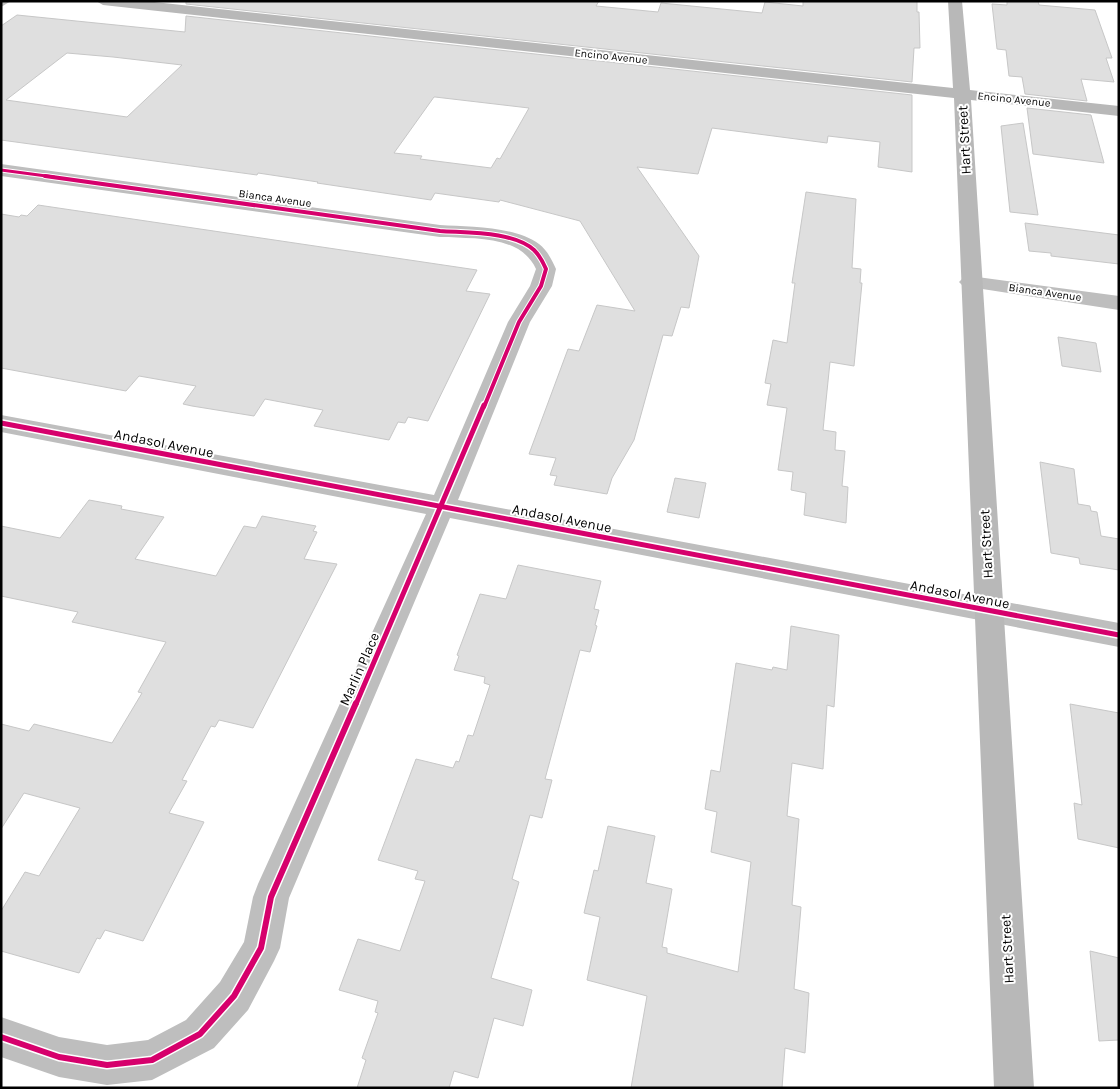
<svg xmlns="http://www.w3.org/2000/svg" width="1120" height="1089" font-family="Karla,sans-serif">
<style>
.building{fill:#dfdfdf;stroke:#c7c7c7;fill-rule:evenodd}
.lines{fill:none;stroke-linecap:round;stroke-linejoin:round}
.lane{fill:#bebebe;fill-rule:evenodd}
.street{fill:#bebebe;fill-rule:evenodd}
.secondary{fill:#b8b8b8;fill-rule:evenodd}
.cycleway-far3-casing{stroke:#fff;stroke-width:5}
.cycleway-far2-casing{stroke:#fff;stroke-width:6}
.cycleway-far1-casing{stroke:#fff;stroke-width:8}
.cycleway-casing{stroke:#fff;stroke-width:9}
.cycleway-far3{stroke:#d6006c;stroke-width:3}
.cycleway-far2{stroke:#d6006c;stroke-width:4}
.cycleway-far1{stroke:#d6006c;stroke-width:5}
.cycleway{stroke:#d6006c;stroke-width:6}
.labels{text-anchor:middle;stroke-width:4;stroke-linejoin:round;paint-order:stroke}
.far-street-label{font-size:11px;fill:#000;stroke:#fff}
.street-label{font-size:14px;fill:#000;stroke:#fff}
</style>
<rect width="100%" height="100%" fill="#fff"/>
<g class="building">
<polygon points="186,1 599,1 596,6 658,12 661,3 762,13 765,2 803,6 803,1 917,1 917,12 919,12 920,48 914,48 912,82 186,4"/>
<polygon points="1007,1 1038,1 1039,5 1095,10 1112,58 1106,58 1114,82 1081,79 1087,101 1025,94 1022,77 1009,76 1006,50 997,49 992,4 1007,5"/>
<path d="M17 15 185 32 186 16 912 95V172L878 167 880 142 828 136 827 143 712 128 698 174 637 167 699 256 689 308 681 307 672 336 663 335 634 440 612 478 607 494 554 485 557 476 550 475 556 458 529 454 568 349 579 351 597 305 635 311 580 221 500 200 499 202 435 193 431 200 317 183 318 182 258 173 257 175 1 140V26ZM67 53 113 57 182 65 127 117 6 100ZM434 97H435L529 108 500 159 497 158 491 168 420 159 422 156 394 153Z"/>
<polygon points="1027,108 1091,115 1104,163 1033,154"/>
<polygon points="1023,123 1038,215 1010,212 1001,126"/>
<polygon points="806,192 856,199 852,268 861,269 860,283 862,283 854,366 830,362 823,430 836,432 835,450 845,451 842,486 848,487 846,523 804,515 806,493 791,490 793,472 778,470 787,408 767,405 771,384 765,383 773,340 787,343 795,283 792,283"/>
<polygon points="38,205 477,270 466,291 490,294 428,421 408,417 405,423 398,422 389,440 314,426 323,410 265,399 254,416 192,406 183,404 196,386 139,376 126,391 1,368 1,214 19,217 21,215 27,216"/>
<polygon points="1025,223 1119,235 1119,264 1051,256 1051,253 1029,251"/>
<polygon points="1058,337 1096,343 1101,372 1062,366"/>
<polygon points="1040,462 1074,469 1078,504 1090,506 1091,511 1097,512 1101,536 1119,539 1119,570 1080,564 1079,558 1051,553"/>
<polygon points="675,478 706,483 699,518 667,512"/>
<polygon points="89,500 122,506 121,509 164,517 135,559 216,576 244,526 256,528 262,516 316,526 313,531 317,532 304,559 337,564 253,728 219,720 215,727 211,726 182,780 187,781 169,813 204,822 143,941 105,930 100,939 97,938 79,973 1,951 1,911 25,872 39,876 80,808 24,793 1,829 1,724 29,731 34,724 112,743 142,693 138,692 166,642 72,622 78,612 1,596 1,526 60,538"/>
<polygon points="518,565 601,581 594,609 599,610 595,625 597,626 590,652 580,650 545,779 552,780 542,818 530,815 512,879 519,882 491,978 532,990 523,1026 494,1018 478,1078 454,1071 449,1088 357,1088 366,1060 362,1058 378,1013 375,1012 378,1001 339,990 358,939 400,951 425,881 415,879 418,871 378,860 416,759 453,768 456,761 459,762 468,735 473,736 490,685 484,683 485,677 454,670 459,656 457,655 480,594 506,599"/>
<polygon points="791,626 839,635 834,707 827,705 823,769 792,763 787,816 799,819 792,905 801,907 794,989 809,993 805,1053 785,1048 782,1088 631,1088 647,996 587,980 600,917 584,913 594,870 598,871 608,826 655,836 646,883 672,889 662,947 667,948 667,953 738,972 751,862 711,852 717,812 705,809 711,770 720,772 736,663 772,670 773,667 787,670"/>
<polygon points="1070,704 1119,713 1119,848 1078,839 1074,803 1082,805"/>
<polygon points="1090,951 1119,958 1119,1040 1099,1041"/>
</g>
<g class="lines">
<polygon class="lane" points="1,1 11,1 1,7"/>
<g class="street">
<path d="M1 164 440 225C469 227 515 226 539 244 547 250 552 260 556 269L552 286 530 322 458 500 1119 623V647L450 518 289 898 280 948 274 961 248 1010 214 1048 152 1080 107 1085 59 1077 1 1057V1017L59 1037 107 1045 148 1040 186 1020 220 982 244 942 253 897 258 884 426 514 1 432V415L434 495 508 322 530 286 536 269C520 234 472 239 440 237L1 176Z"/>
<polygon points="970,276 1119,296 1119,310 963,286 959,282 963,278"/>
</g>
<polygon class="secondary" points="96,1 145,1 953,88 948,1 962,1 970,90 1119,106 1119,116 971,100 1034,1088 994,1088 954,98 103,5"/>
<g class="cycleway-far3-casing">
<polyline id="cycleway-far3" points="1,170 54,177"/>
</g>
<g class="cycleway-far2-casing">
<path id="cycleway-far2" d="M45 176 440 231C466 233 513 231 534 250 539 255 543 262 546 269L541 286 519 322 484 407"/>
</g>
<g class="cycleway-far1-casing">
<g id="cycleway-far1">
<polyline points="1,423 1119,635"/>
<polyline points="356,704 484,405"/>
</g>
</g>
<g class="cycleway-casing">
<polyline id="cycleway" points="1,1037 59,1057 107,1065 152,1060 200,1034 234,996 261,948 271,897 356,703"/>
</g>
<use href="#cycleway-far3" class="cycleway-far3"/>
<use href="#cycleway-far2" class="cycleway-far2"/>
<use href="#cycleway-far1" class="cycleway-far1"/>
<use href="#cycleway" class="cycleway"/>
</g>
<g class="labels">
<g class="far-street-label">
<text transform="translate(611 56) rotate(6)" y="4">Encino Avenue</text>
<text transform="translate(1014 99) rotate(6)" y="4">Encino Avenue</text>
<text transform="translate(275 198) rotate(8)" y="4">Bianca Avenue</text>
<text transform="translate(1045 292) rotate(8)" y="4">Bianca Avenue</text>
</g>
<g class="street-label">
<text transform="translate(964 140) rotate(-93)" y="5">Hart Street</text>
<text transform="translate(164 443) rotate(11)" y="5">Andasol Avenue</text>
<text transform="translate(562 518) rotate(11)" y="5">Andasol Avenue</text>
<text transform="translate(986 544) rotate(-93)" y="5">Hart Street</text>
<text transform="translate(960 594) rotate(11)" y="5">Andasol Avenue</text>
<text transform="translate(359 669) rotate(-66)" y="5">Marlin Place</text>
<text transform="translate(1007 949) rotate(-93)" y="5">Hart Street</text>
</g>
</g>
<rect width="1120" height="1089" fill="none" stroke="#000000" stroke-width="5"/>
</svg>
